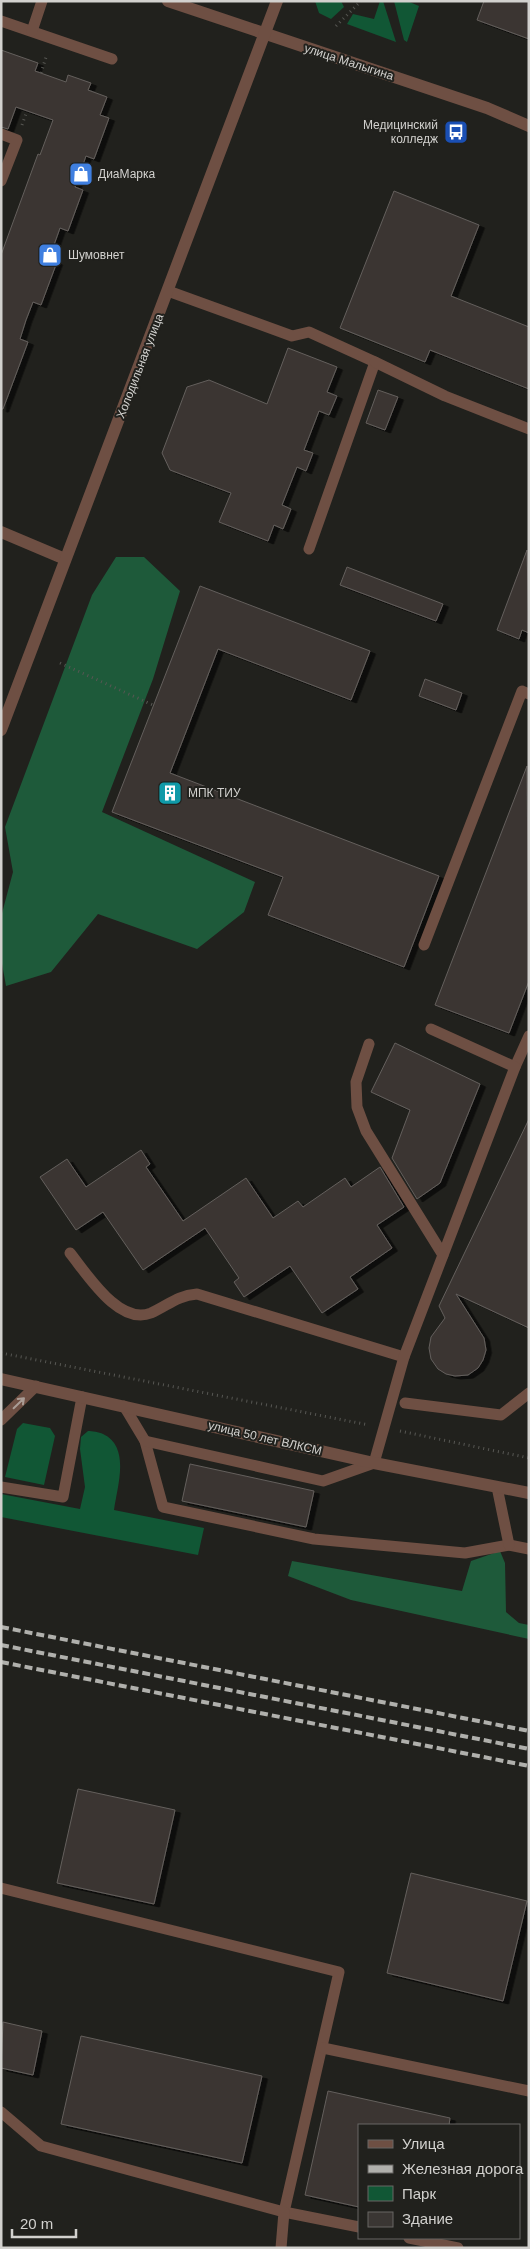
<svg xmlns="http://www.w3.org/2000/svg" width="530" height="2249" font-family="Helvetica,sans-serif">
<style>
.green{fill:#115735}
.forest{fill:#1e5a3a}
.building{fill:#3a3633;stroke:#645f5c;filter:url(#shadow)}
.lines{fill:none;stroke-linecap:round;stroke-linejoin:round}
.path{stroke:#575753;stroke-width:3;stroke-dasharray:1 4;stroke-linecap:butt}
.service{stroke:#6e4f43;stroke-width:11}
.minor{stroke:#6e4f43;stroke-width:12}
.tertiary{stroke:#6e4f43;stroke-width:12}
.rail{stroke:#b0b0ac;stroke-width:4;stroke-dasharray:8 4;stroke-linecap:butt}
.oneway{stroke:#aa9d96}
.labels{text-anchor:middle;stroke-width:4;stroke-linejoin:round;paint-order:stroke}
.street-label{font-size:12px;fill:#d2d1ce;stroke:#21211d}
.poi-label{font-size:12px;fill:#d2d1ce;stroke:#21211d;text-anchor:start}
</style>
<defs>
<filter id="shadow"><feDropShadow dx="5.5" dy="3" stdDeviation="0" flood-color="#0009"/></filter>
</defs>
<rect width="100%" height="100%" fill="#21211d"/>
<g class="green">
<polygon points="315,1 341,1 344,7 331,19 319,13"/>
<polygon points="380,1 383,1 396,42 347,24 353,14 374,19"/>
<polygon points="394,1 407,1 419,6 407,42 404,40"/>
<polygon points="23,1423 50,1428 55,1436 44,1485 5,1477 17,1429"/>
<path d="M88 1431C92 1431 99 1432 103 1434 131 1447 117 1487 114 1510L204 1528 198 1555 1 1517V1494L80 1509 85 1487 80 1449 81 1437Z"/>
</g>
<g class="forest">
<polygon points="116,557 144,557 180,591 153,679 102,812 255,882 244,912 197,949 98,914 51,972 6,986 1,958 1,917 13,872 5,827 92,595"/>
<polygon points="500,1551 505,1563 506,1612 519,1623 529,1625 529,1639 351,1600 288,1576 292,1561 462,1591 471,1561"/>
</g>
<g class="building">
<polygon points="484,1 529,1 529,39 477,20"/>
<polygon points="1,50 38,63 35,71 66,82 68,75 91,83 88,90 107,97 100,115 109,118 94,159 86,156 75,187 83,190 68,231 60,228 49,259 57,262 41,305 33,302 26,320 20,339 28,342 3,409 1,409 1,255 38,154 40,155 53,120 16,107 8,129 1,127"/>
<polygon points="394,191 479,225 451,296 529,327 529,389 430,350 425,362 340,328"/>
<polygon points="288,348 337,367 327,392 337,396 329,415 319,411 304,450 313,453 306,471 297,467 282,505 291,509 283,529 274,525 268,541 219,522 231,493 170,470 162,453 187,387 209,380 267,404"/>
<polygon points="378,390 398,397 385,430 366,423"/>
<polygon points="527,550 529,633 522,630 519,639 497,630"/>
<polygon points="347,567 443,604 436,621 340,585"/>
<polygon points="200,586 370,651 351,700 218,649 170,773 439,876 404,967 268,915 283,877 112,812"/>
<polygon points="425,679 462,693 456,710 419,696"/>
<polygon points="527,766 529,981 509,1033 435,1005"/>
<polygon points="395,1043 480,1084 440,1183 417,1199 392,1158 410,1110 371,1092"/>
<polygon points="529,1119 529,1328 456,1294 484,1338 486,1350 483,1360 478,1368 468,1375 455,1376 446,1374 438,1369 431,1359 429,1348 431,1337 445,1318 439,1306"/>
<polygon points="141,1150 150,1164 146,1167 183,1221 246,1178 273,1218 298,1201 303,1207 345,1178 351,1187 380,1167 404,1207 377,1225 392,1248 350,1277 358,1289 322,1313 290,1266 244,1297 234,1282 239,1278 205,1228 143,1270 103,1212 76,1230 40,1177 67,1159 86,1187"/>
<polygon points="190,1464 314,1491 306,1527 182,1501"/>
<polygon points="78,1789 175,1810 154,1904 57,1883"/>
<polygon points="411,1873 527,1901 503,2001 387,1973"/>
<polygon points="3,2022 42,2031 33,2075 1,2068"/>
<polygon points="81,2036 262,2076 242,2163 61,2124"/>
<polygon points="328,2091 450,2118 449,2125 359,2125 359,2207 305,2195"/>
</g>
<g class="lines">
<g class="path">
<polyline points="336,26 361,1"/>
<polyline points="41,73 47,54"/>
<polyline points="22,125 27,111"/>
<polyline points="60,663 153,705"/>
<polyline points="1,1353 369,1425"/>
<polyline points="400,1431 529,1458"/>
</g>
<g class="service">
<polyline points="1,21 112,59"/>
<polyline points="32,31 42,1"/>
<polyline points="1,134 17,140 1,181"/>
<polyline points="168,291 292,336 309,332 375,362 309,549"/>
<polyline points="375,362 445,396 529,429"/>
<polyline points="424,945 522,691 529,694"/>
<polyline points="369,1044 356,1082 357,1107 366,1131 443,1255"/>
<polyline points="515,1067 529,1036"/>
<path d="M70 1253C87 1274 119 1326 151 1313 169 1305 176 1296 197 1294L404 1357"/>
<polyline points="405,1403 501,1415 529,1393"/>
<polyline points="124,1406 145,1441 163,1507 314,1539 465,1553 509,1545 529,1549"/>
<polyline points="1,1420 36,1386"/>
<polyline points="145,1441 323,1481 374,1463 404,1357 515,1067 431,1029"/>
<polyline points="1,1487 63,1497 82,1397"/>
<polyline points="497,1487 509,1545"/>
<polyline points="1,1888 339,1972 284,2212 359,2227"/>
<polyline points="323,2048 529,2091"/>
<polyline points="1,2112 41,2146 284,2212 281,2248"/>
<polyline points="409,2238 458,2248"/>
</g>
<polyline class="minor" points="1,532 65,559"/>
<g class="tertiary">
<polyline points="168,1 487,108 529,126"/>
<polyline points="1,730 277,1"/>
<polyline points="1,1379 374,1463 529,1493"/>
</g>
<g class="rail">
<polyline points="1,1627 529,1731"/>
<polyline points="1,1645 529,1749"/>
<polyline points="1,1662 529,1766"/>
</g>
</g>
<defs><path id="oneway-shaft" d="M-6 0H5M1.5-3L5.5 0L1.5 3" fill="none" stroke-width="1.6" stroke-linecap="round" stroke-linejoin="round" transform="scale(1.25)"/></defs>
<use class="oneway" href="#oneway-shaft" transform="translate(19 1403) rotate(-44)"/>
<defs>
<g id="bus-square" transform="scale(1.25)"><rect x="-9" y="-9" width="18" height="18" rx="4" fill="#1a4fb4" stroke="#21211d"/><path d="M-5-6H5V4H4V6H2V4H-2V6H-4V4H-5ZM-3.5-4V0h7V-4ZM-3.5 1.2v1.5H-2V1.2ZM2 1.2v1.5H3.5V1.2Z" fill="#fff"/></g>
<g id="shop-square" transform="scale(1.25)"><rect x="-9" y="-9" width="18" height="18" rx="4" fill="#3f7fe0" stroke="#21211d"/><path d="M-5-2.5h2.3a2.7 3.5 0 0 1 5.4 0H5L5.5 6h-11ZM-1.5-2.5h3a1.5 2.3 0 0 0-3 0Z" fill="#fff"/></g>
<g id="building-square" transform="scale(1.25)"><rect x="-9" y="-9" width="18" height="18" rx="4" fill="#0f9aa8" stroke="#21211d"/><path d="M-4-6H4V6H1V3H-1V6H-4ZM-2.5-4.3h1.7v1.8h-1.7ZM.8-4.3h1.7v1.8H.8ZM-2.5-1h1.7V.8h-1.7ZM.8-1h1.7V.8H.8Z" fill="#fff"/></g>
</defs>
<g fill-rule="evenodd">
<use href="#bus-square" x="456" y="132"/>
<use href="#shop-square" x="81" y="174"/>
<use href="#shop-square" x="50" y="255"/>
<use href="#building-square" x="170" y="793"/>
</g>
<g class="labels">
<g class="street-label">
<text transform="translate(349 62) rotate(18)" y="4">улица Малыгина</text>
<text transform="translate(140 366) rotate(-69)" y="4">Холодильная улица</text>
<text transform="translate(265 1438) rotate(13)" y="4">улица 50 лет ВЛКСМ</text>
</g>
<g class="poi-label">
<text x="438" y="129" text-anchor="end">Медицинский<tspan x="438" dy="14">колледж</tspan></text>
<text x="98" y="178">ДиаМарка</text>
<text x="68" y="259">Шумовнет</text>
<text x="188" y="797">МПК ТИУ</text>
</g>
</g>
<rect width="530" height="2249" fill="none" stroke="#d2d1ce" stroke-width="5"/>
<rect x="358" y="2124" width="162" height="115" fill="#21211d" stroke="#686764"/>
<rect x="368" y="2140" width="25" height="8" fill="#6e4f43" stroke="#686764"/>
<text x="402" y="2149" font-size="15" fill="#d2d1ce">Улица</text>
<rect x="368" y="2165" width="25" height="8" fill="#b0b0ac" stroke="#686764"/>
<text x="402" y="2174" font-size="15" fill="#d2d1ce">Железная дорога</text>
<rect x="368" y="2186" width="25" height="15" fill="#115735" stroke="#686764"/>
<text x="402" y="2199" font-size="15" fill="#d2d1ce">Парк</text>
<rect x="368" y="2212" width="25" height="15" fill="#3a3633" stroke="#686764"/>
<text x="402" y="2224" font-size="15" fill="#d2d1ce">Здание</text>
<path d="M12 2229v8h64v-8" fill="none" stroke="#d2d1ce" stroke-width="2.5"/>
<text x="20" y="2229" font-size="15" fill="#d2d1ce" stroke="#21211d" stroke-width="4" paint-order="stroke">20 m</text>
</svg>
